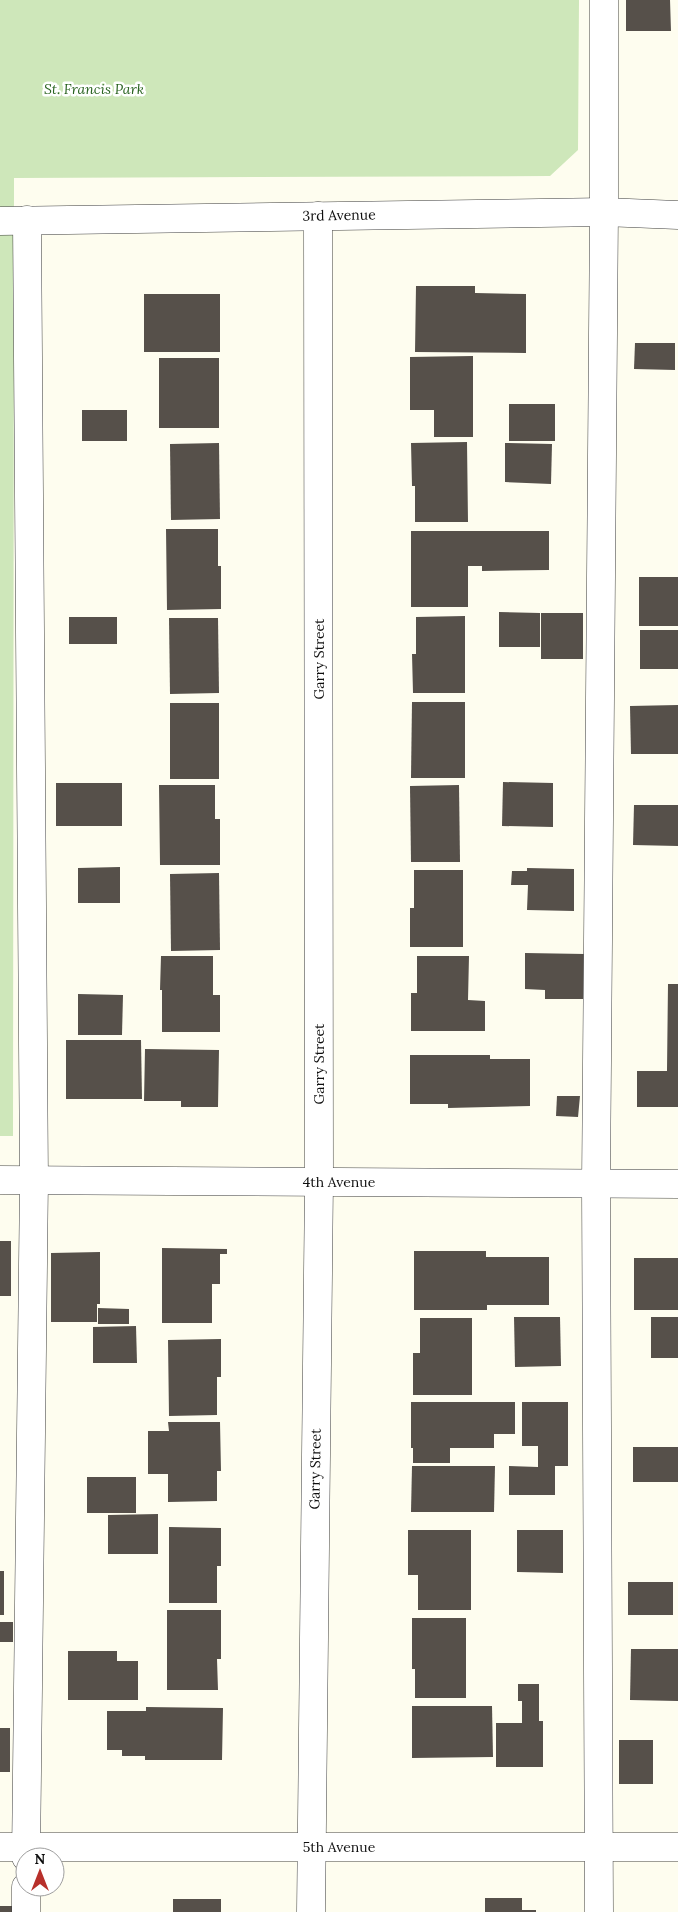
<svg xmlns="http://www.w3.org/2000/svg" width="678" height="1912" font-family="Lora,serif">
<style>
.green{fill:#cee7ba}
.building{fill:#56504a}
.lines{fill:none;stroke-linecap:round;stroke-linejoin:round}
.minor-casing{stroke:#414141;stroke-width:29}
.minor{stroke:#fff;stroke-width:28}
.labels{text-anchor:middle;stroke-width:5;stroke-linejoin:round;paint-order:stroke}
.park-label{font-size:14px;font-style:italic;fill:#296320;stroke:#fff}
.street-label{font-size:14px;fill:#0e0e0e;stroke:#fff}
</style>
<rect width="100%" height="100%" fill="#fefdef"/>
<polygon class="green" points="0,0 579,0 578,150 550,176 14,178 13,1136 0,1136"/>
<g class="building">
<polygon points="626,0 670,0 671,31 626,31"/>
<polygon points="416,286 475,286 475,293 526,294 526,353 415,352"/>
<rect x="144" y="294" width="76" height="58"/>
<polygon points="635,343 675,343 675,370 634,369"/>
<polygon points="473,356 473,437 434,437 434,410 410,410 410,357"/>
<rect x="159" y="358" width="60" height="70"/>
<rect x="509" y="404" width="46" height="37"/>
<rect x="82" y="410" width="45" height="31"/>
<polygon points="467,442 468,522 415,522 415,486 412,486 411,443"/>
<polygon points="219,443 220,519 171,520 170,444"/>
<polygon points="505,443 552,444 551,484 505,482"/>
<polygon points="166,529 218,529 218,566 221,566 221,609 167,610"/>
<polygon points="411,531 549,531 549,570 482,571 482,566 468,566 468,607 411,607"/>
<rect x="639" y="577" width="39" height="49"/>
<polygon points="499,612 540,613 540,647 499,647"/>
<rect x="541" y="613" width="42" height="46"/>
<polygon points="465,616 465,693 413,693 412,654 416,654 416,617"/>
<rect x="69" y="617" width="48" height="27"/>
<polygon points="169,618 218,618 219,693 170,694"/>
<rect x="640" y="630" width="38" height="39"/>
<polygon points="412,702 465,702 465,778 411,778"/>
<rect x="170" y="703" width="49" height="76"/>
<polygon points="678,705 678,754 631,754 630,706"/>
<polygon points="503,782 553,783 553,827 502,826"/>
<rect x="56" y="783" width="66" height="43"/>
<polygon points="159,785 215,785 215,819 220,819 220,865 160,865"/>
<polygon points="459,785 460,862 411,862 410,786"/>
<polygon points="634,805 678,805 678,846 633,845"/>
<polygon points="120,867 120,903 78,903 78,868"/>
<polygon points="527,868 574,869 574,911 527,910 528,885 511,885 512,871 527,871"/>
<polygon points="414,870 463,870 463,947 410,947 410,908 414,908"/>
<polygon points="219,873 220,950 171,951 170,874"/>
<polygon points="525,953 585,954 585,999 545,999 545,990 525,989"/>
<polygon points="161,956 213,956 213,995 220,995 220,1032 162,1032 162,990 160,990"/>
<polygon points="417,956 469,956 468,1000 485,1001 485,1031 411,1031 411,993 417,993"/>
<polygon points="668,984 678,984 678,1107 637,1107 637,1071 667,1071"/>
<polygon points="78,994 123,995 122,1035 78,1035"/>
<polygon points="66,1040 141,1040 142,1099 66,1099"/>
<polygon points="145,1049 219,1050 218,1107 181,1107 181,1101 144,1101"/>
<polygon points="410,1055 490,1055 490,1059 530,1059 530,1106 448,1108 448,1104 410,1104"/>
<polygon points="557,1096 580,1096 578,1117 556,1116"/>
<rect x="0" y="1241" width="11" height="55"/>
<polygon points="162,1248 227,1249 227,1254 220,1254 220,1284 212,1284 212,1323 162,1323"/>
<polygon points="414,1251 486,1251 486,1257 549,1257 549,1305 487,1305 487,1310 414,1310"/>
<polygon points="100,1252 100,1304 97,1304 97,1322 51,1322 51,1253"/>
<rect x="634" y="1258" width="44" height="52"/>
<polygon points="98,1308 129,1309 129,1324 98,1324"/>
<polygon points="514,1317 560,1317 561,1366 515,1367"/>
<rect x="651" y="1317" width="27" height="41"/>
<polygon points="420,1318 472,1318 472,1395 413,1395 413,1353 420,1353"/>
<polygon points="136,1326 137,1363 93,1363 93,1327"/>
<polygon points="221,1339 221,1377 217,1377 217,1415 169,1416 168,1340"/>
<polygon points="411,1402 515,1402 515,1434 494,1434 494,1448 450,1448 450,1463 413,1463 413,1448 411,1448"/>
<polygon points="522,1402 568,1402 568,1466 555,1466 555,1495 509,1495 509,1466 538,1467 538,1446 522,1446"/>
<polygon points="168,1422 220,1422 221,1471 217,1471 217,1501 168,1502 168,1474 148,1474 148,1431 169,1431"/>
<rect x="633" y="1447" width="45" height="35"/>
<polygon points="412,1466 495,1466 494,1512 411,1512"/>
<rect x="87" y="1477" width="49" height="36"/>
<polygon points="158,1514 158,1554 108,1554 108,1515"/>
<polygon points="169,1527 221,1528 221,1566 217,1566 217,1603 169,1603"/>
<polygon points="408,1530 471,1530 471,1610 418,1610 418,1575 408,1575"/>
<polygon points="517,1530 563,1530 563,1573 517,1572"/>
<rect x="0" y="1571" width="4" height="44"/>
<rect x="628" y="1582" width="45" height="33"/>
<polygon points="167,1610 221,1610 221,1659 217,1659 218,1690 167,1690"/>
<polygon points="412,1618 466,1618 466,1698 415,1698 415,1669 412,1669"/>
<rect x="0" y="1622" width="13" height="20"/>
<polygon points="631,1649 678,1649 678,1701 630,1700"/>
<polygon points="68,1651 117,1651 117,1661 138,1661 138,1700 68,1700"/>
<polygon points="518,1684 539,1684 539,1721 543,1721 543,1767 496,1767 496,1723 522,1723 522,1701 518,1701"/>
<polygon points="412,1706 492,1706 493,1757 412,1758"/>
<polygon points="146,1707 223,1708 222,1760 145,1760 145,1756 122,1756 122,1750 107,1750 107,1711 146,1711"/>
<rect x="0" y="1728" width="10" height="44"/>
<rect x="619" y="1740" width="34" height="44"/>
<polygon points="485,1898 522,1898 522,1910 536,1910 536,1912 485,1912"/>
<rect x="173" y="1899" width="48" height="13"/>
<rect x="0" y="1906" width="13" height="6"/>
</g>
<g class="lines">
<g class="minor-casing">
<g id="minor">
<polyline points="0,221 604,212 678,215"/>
<polyline points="0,1180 678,1184"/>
<polyline points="0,1847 678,1847"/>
<polyline points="26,1857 34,1180 27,220"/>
<polyline points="26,1887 26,1912"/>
<polyline points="311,1912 319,1182 318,216"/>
<polyline points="599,1912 596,1184 604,212 604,0"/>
</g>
</g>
<use href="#minor" class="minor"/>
</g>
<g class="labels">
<g class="park-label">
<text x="94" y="94">St. Francis Park</text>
</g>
<g class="street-label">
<text transform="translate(339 215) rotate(-1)" y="5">3rd Avenue</text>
<text transform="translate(319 659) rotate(-90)" y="5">Garry Street</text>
<text transform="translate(319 1064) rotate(-90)" y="5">Garry Street</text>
<text x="339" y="1187">4th Avenue</text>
<text transform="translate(315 1469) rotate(-89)" y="5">Garry Street</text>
<text x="339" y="1852">5th Avenue</text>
</g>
</g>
<g transform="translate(40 1872)"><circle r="24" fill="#ffffff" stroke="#9f9f9f"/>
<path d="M0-4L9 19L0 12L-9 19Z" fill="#b8302b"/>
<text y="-8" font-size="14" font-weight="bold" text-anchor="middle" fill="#0e0e0e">N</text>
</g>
</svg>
